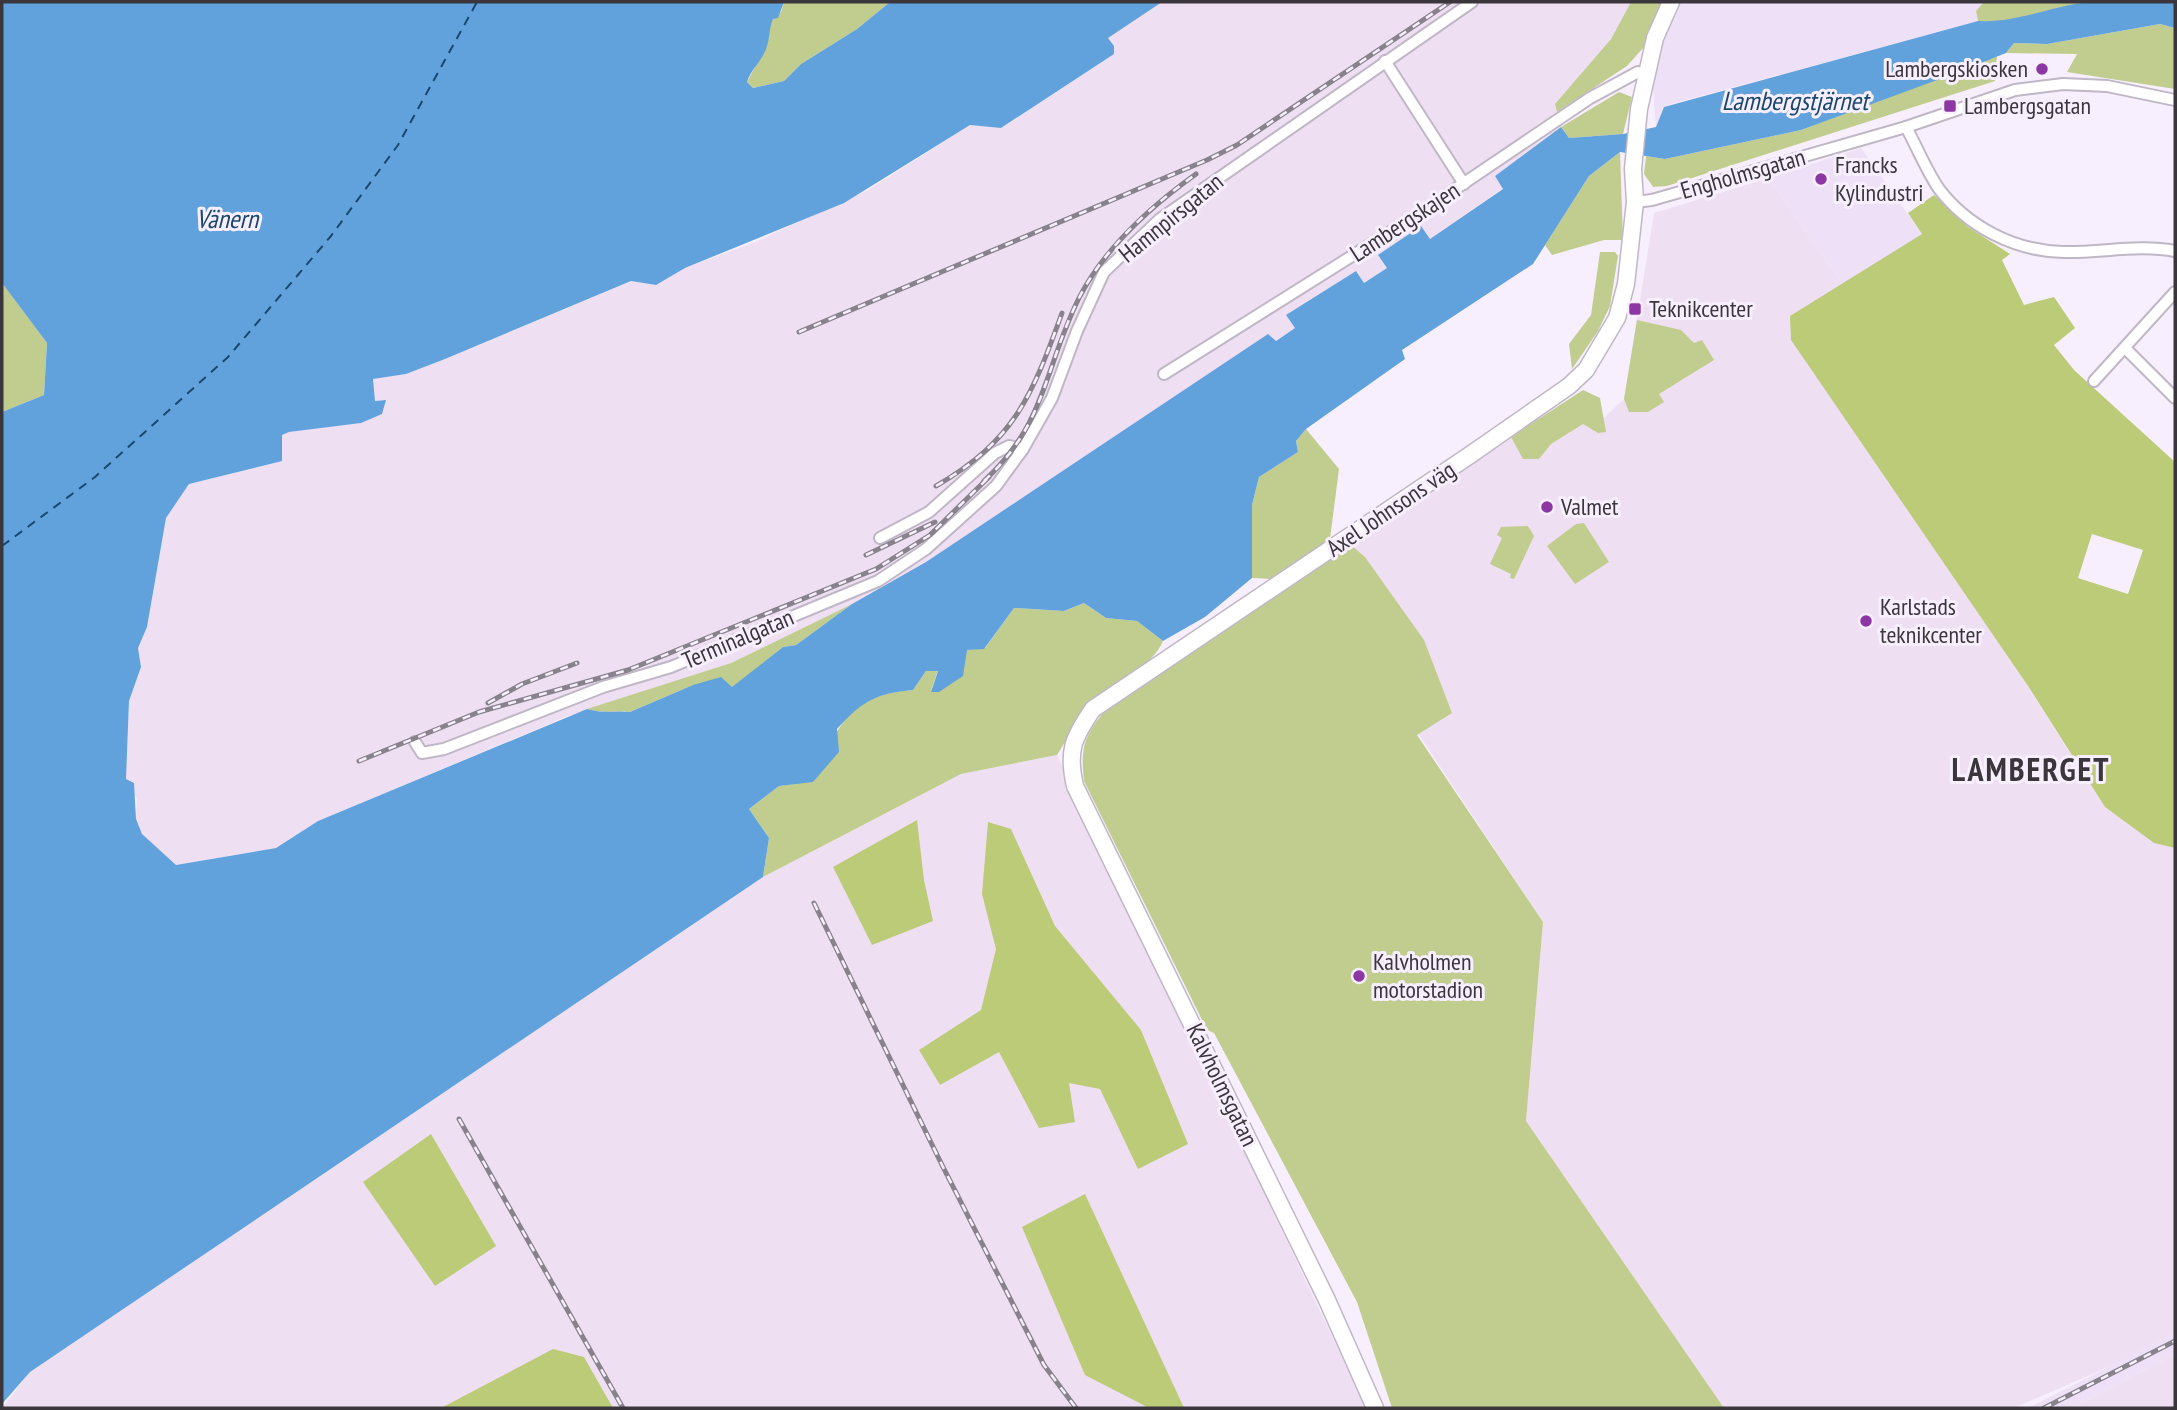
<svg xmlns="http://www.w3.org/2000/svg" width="2177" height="1410" font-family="'PT Sans Narrow',sans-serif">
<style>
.built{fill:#eee1f7}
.industrial{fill:#eee0f2}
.green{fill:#c1cd8f}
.forest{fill:#bccb77;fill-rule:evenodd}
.water{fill:#61a2dd}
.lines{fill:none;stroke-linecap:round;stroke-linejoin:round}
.ferry{stroke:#19486f;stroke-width:2;stroke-dasharray:9 7;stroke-linecap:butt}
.street-casing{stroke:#c0b7c6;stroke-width:14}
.secondary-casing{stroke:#c0b7c6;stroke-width:19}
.street{stroke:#fff;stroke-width:10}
.secondary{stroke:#fff;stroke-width:16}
.rail-casing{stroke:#88828c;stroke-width:5}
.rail{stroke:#f8effe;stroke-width:2.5;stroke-dasharray:8;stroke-linecap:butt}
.poi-dot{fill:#8d37a4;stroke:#f8effe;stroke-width:2.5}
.labels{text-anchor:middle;stroke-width:6;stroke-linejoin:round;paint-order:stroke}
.poi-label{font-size:24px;fill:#3a363c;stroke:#f8effe;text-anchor:start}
.street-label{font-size:24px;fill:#3a363c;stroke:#f8effe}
.water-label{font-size:26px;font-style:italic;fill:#19486f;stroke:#f8effe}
.district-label{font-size:32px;font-weight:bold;letter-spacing:2px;fill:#3a363c;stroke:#f8effe}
</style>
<rect width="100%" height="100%" fill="#f8effe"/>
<g class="built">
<polygon points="1680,2 1984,2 1976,11 1978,21 1664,106 1656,127 1653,91 1659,55 1667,28"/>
<polygon points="1861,148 1922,234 1843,285 1769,178"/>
<polygon points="2175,1333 2175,1354 2072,1408 2028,1408"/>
</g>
<g class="industrial">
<polygon points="1162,2 1631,2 1611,39 1555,104 1561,127 1495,176 1503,188 1430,239 1420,227 1379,255 1387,268 1364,283 1356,271 1287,315 1295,328 1275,341 1268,335 926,562 852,604 731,663 568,716 318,821 276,848 176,865 142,835 136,819 137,799 126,780 129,701 141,667 138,648 147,627 166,518 189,484 282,461 282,435 289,432 361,423 385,400 375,401 372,379 406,374 445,359 632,281 656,285 685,268 755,242 868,190 970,125 1002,128 1114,54 1107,38"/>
<polygon points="1769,178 1843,285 1790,316 2105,807 2154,843 2175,848 2175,1333 2115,1364 2014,1408 1724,1408 1526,1121 1543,922 1313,575 1440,483 1583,392 1604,418 1624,399 1654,213"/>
<polygon points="1057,755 1366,1408 2,1408 30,1372 763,877 961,774"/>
<polygon points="2175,1354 2175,1408 2072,1408 2154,1365"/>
</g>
<g class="green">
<polygon points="784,2 890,2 857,29 801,64 784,81 753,88 747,82 767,45 767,33 773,18 781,12"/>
<polygon points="1631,2 1665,2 1644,47 1627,66 1557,112 1555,104 1611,39"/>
<polygon points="1984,2 2091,2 2001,22 1978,21 1976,11"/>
<polygon points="2160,24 2175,28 2175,89 2067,72 2077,54 2006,53 2014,43 2047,44"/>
<polygon points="1997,56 1995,81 1667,186 1653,187 1644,174 1646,156 1665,159 1801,130"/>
<polygon points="1619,92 1632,97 1623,134 1569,138 1561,127"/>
<polygon points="1620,152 1623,240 1604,240 1552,255 1545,245 1589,176"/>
<polygon points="1600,252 1615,252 1618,256 1610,306 1598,331 1572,369 1569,344 1591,315"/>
<polygon points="2,283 47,343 44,395 2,412"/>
<polygon points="1637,320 1681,330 1694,343 1702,340 1714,360 1659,394 1664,402 1648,412 1629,412 1624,399"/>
<polygon points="1583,390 1600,398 1606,432 1598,433 1583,424 1551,444 1539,459 1523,459 1511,437"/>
<polygon points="1306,429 1339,469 1330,539 1272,579 1252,578 1252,505 1259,477 1298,452 1296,441"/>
<polygon points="1584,523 1609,562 1575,584 1547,546 1576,524"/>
<polygon points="1528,526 1534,536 1514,579 1510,578 1511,574 1490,564 1502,538 1497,535 1501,527"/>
<path d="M1352 546 1365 557 1424 640 1452 713 1417 735 1543 922 1526 1121 1724 1408H1392L1357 1302 1214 1033 1207 1030 1084 781C1080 746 1085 735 1107 708Z"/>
<path d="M1084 603 1106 618 1137 621 1163 641C1152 667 1123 675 1103 694 1083 711 1071 733 1057 755L961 774 763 877 769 838 749 809 779 786 813 781C837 728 848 694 913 690L926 671 938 670 931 691 967 650 985 648 1014 608 1064 611Z"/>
<path d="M852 604 796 645 783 647 732 688 693 685 630 712C613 710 606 714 587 709L731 663Z"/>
</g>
<g class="forest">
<path d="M1934 195 1968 227 2010 254 2002 260 2024 305 2054 297 2075 328 2054 345 2074 370 2175 462V848L2154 843 2105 807 2028 686 1791 340 1790 316 1922 234 1908 213ZM2092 534 2143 550 2128 594 2078 578Z"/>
<polygon points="917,820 924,880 933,921 872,945 833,867"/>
<polygon points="988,822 1011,829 1055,926 1141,1030 1188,1144 1138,1169 1100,1089 1069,1083 1075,1122 1039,1128 999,1052 940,1085 919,1050 981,1010 996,949 982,894"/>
<polygon points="431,1134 496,1246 435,1286 363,1182"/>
<polygon points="1085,1194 1184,1408 1149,1408 1085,1375 1022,1227"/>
<polygon points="553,1349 584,1357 613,1408 441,1408"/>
</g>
<path class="water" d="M2 2H784L778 18 773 19C769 28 770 37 767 46 763 60 751 69 747 82L753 88 784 81 801 64 857 29 890 2H1162L1108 38 1114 46V54L1001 128 970 125 844 203 685 268 656 285 631 281 445 359 406 374 373 379 375 401 386 400 382 414 361 423 289 432 282 435V461L189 484 166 518 147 627 138 648 141 667 129 701 126 779 134 783 136 819 142 834 176 865 276 848 318 821 587 709C606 714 613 710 630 712L693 685 721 677 732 687 783 647 796 645 852 604 926 562 1268 334 1276 341 1295 328 1286 315 1356 271 1364 283 1387 268 1378 255 1421 226 1430 239 1503 189 1495 176 1561 127 1569 138 1623 134 1656 127 1664 107 1978 21C2017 23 2051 6 2089 2 2117 0 2147 2 2175 2V28L2160 24 2047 44 2014 43 2006 53 1948 76 1801 130 1665 159 1620 152 1589 176 1533 264 1402 350 1405 359 1306 429 1296 441 1298 452 1259 477 1252 505V578L1205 617 1163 641 1137 621 1106 618 1084 603 1064 611 1014 608 984 649 967 650 963 676 939 692H931L938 671H926L913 690C876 693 861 702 837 729L839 752 813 782 779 786 749 809 769 838 763 877 30 1372 2 1404V412L44 395 47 343 2 283Z"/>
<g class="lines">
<polyline class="ferry" points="2,546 95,477 228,357 331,236 398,145 477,2"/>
<g class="street-casing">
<g id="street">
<polyline points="1385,61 1464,184"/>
<path d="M1906 127C1917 147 1926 170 1939 189 1968 227 2015 251 2063 252 2101 253 2138 244 2175 251"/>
<polyline points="1635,202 1652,200 1906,127 2015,90 2063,84 2107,86 2175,100"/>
<polyline points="2126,349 2175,398"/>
<polyline points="1164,374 1414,217 1590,98 1638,72 1645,74"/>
<polyline points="2094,381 2175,292"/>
<polyline points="880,538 929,512 995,453 1009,446 1023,449 1052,398 1077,331 1104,272 1160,219 1472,2"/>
<polyline points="415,742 422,753 444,749 603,687 671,667 878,581 926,549 996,486 1023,449"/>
</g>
</g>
<g class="secondary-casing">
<path id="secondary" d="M1375 1408 1327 1300 1075 786C1067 751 1073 738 1093 709L1470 455 1569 386 1586 370 1617 318 1626 284 1635 202 1633 169 1639 109 1655 38 1671 2"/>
</g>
<use href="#street" class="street"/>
<use href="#secondary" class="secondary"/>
<g class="rail-casing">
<g id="rail">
<polyline points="799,332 1207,160 1237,145 1450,2"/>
<path d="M984 481C1047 423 1044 368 1079 298 1105 247 1150 207 1196 174"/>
<path d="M936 486C1015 440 1032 396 1062 313"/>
<polyline points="866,555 935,522"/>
<polyline points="488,703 522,684 577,663"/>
<polyline points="359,761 479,712 628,670 876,569 930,535 989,477"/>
<polyline points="814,903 942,1165 1044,1365 1076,1408"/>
<polyline points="459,1119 623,1408"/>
<polyline points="2044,1408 2175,1341"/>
</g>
</g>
<use href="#rail" class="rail"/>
</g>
<g class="poi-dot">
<circle cx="2042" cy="69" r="7"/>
<rect x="1943" y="99" width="14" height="14" rx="3.5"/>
<circle cx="1821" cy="179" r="7"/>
<rect x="1628" y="302" width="14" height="14" rx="3.5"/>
<circle cx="1547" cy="507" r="7"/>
<circle cx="1866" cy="621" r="7"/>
<circle cx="1359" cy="976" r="7"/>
</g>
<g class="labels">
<g class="poi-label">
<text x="2028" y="77" text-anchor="end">Lambergskiosken</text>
<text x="1964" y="114">Lambergsgatan</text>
<text x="1835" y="173">Francks<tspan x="1835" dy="28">Kylindustri</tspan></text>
<text x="1649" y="317">Teknikcenter</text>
<text x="1561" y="515">Valmet</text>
<text x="1880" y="615">Karlstads<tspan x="1880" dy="28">teknikcenter</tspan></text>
<text x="1373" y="970">Kalvholmen<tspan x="1373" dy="28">motorstadion</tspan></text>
</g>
<g class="street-label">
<text transform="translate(1743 174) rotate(-16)" y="8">Engholmsgatan</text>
<text transform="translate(1171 218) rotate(-39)" y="8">Hamnpirsgatan</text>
<text transform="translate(1405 222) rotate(-33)" y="8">Lambergskajen</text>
<text transform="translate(1391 509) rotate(-34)" y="8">Axel Johnsons väg</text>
<text transform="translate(738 639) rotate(-23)" y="8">Terminalgatan</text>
<text transform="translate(1222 1085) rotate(64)" y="8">Kalvholmsgatan</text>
</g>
<g class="water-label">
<text x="1795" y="110">Lambergstjärnet</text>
<text x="227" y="228">Vänern</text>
</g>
<g class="district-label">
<text x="2031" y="781">LAMBERGET</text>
</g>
</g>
<rect width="2177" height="1410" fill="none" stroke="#3a363c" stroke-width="7"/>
</svg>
